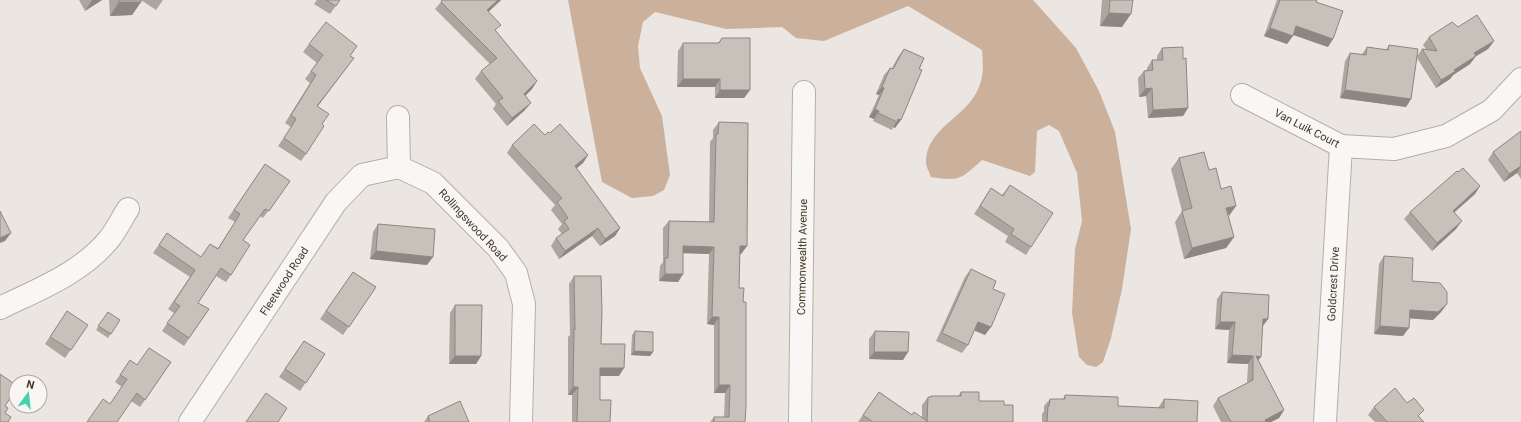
<svg xmlns="http://www.w3.org/2000/svg" width="1521" height="422" font-family="Roboto,sans-serif">
<style>
.water{fill:#cbb09c}
.lines{fill:none;stroke-linecap:round;stroke-linejoin:round}
.minor-casing{stroke:#b5aea7;stroke-width:24}
.minor{stroke:#f9f7f5;stroke-width:22}
.wall{fill:#aca69f}
.shaded-wall{fill:#8c8782}
.building{fill:#c8c1b9;stroke:#8c8782}
.labels{text-anchor:middle;stroke-width:3;stroke-linejoin:round;paint-order:stroke}
.street-label{font-size:11px;fill:#433729;stroke:#f8f5f2}
</style>
<rect width="100%" height="100%" fill="#ebe6e2"/>
<path class="water" d="M568 0H1033L1076 48 1099 91 1115 132 1131 229 1122 289 1111 338 1103 362 1096 367 1087 365 1079 357 1072 313 1075 249 1082 221 1077 173 1059 131 1049 125 1037 131 1035 172 1030 176 982 160C962 178 960 182 931 177 930 173 926 167 926 163 925 128 968 117 979 87 984 75 983 63 982 50L908 6 824 41 796 38 782 27 726 29 655 12 643 22 638 46 640 68 662 116 670 175 664 190 653 196 632 198 602 182Z"/>
<g class="lines">
<g class="minor-casing">
<g id="minor">
<polyline points="1242,95 1341,146 1394,149 1446,136 1492,110 1521,79"/>
<polyline points="398,117 399,167"/>
<polyline points="399,167 433,183 498,248 516,273 524,304 521,422"/>
<path d="M0 308C39 289 82 273 110 238 117 229 122 218 128 209"/>
<polyline points="190,422 336,202 362,175 399,167"/>
<polyline points="800,422 804,92"/>
<polyline points="1325,422 1341,146"/>
</g>
</g>
<use href="#minor" class="minor"/>
</g>
<g class="wall">
<polygon points="79,0 102,0 85,11"/>
<polygon points="109,0 163,0 156,10 141,0 141,2 132,15 110,16"/>
<polygon points="317,0 340,0 330,14 314,4"/>
<polygon points="501,0 488,12 496,31 537,81 532,89 525,96 525,110 507,126 493,109 496,104 475,79 481,71 490,64 435,9 441,2"/>
<polygon points="1102,0 1133,0 1122,27 1100,26"/>
<polygon points="1277,0 1317,0 1316,2 1328,47 1293,35 1287,44 1264,36"/>
<polygon points="1458,27 1494,41 1488,49 1476,56 1470,64 1453,75 1450,79 1436,88 1417,58 1411,99 1406,107 1340,98 1345,61 1350,53 1362,54 1367,47 1386,50 1389,45 1418,55 1422,49 1426,49 1423,45 1429,37"/>
<polygon points="722,38 750,90 744,98 715,98 715,87 677,87 678,51 683,43 718,43"/>
<polygon points="309,44 350,56 348,66 317,106 322,124 306,154 301,161 278,146 291,127 285,123 310,83 305,79 317,63 303,52"/>
<polygon points="1162,48 1188,108 1183,116 1148,118 1146,96 1139,97 1138,78 1144,71 1147,70 1147,68 1152,60 1157,60 1157,56"/>
<polygon points="904,49 924,58 895,128 893,127 892,130 873,121 874,119 869,117 879,95 876,94 884,75 890,68 892,68 898,57"/>
<polygon points="719,122 747,246 741,254 740,254 739,288 743,302 745,422 710,422 714,417 724,417 725,393 714,393 714,325 707,324 709,254 683,253 683,274 678,282 659,281 660,266 663,262 663,228 669,221 709,222 710,142 713,138 713,130"/>
<polygon points="1521,131 1521,179 1517,173 1504,182 1488,160 1493,152"/>
<polygon points="550,133 588,155 583,163 576,168 620,228 615,236 600,246 592,236 559,259 551,246 556,238 562,234 558,229 562,224 551,210 555,205 507,153 512,145"/>
<polygon points="1179,158 1228,217 1234,237 1226,248 1184,259 1175,222 1182,211 1171,169"/>
<polygon points="265,164 290,181 263,218 260,216 243,240 231,275 226,282 216,276 198,303 209,309 184,346 162,331 174,313 168,309 190,277 153,253 167,233 201,257 210,244 218,248 235,222 228,218"/>
<polygon points="1010,185 1031,247 1026,255 1005,242 1008,236 974,214 991,188 1002,195"/>
<polygon points="1480,186 1475,194 1454,212 1456,229 1432,251 1404,219 1410,212"/>
<polygon points="378,224 427,265 370,259 373,232"/>
<polygon points="1384,256 1412,281 1447,304 1441,312 1433,320 1409,318 1403,336 1374,334 1379,264"/>
<polygon points="971,269 993,289 985,335 974,330 968,345 962,353 936,341 965,277"/>
<polygon points="353,272 376,287 343,335 320,319"/>
<polygon points="574,276 601,344 619,376 600,376 600,400 610,422 572,422 572,395 568,395 568,337 570,335 569,284"/>
<polygon points="1222,292 1268,319 1262,327 1258,360 1284,410 1279,418 1271,422 1221,422 1213,406 1218,398 1247,383 1248,364 1227,363 1229,330 1215,329 1217,299"/>
<polygon points="455,305 481,356 476,364 449,364 450,313"/>
<polygon points="67,311 88,325 65,358 45,344"/>
<polygon points="108,312 120,320 108,338 96,330"/>
<polygon points="635,331 653,352 650,356 631,355 632,335"/>
<polygon points="875,331 908,352 903,360 869,359 869,339"/>
<polygon points="304,341 325,354 300,391 279,377"/>
<polygon points="130,360 137,365 171,362 140,407 131,401 110,404 122,387 115,382"/>
<polygon points="879,392 912,415 922,417 922,405 928,397 930,397 931,396 958,396 961,392 979,401 1004,405 1013,422 858,422"/>
<polygon points="1065,395 1118,406 1158,408 1164,399 1197,422 1042,422 1042,414 1044,411 1044,406 1050,399 1063,399"/>
<polygon points="1374,407 1420,417 1424,422 1375,422 1368,415"/>
<polygon points="428,416 469,422 424,422"/>
</g>
<g class="shaded-wall">
<polygon points="92,0 102,0 85,11"/>
<polygon points="498,0 501,0 482,18 487,10"/>
<polygon points="119,2 141,2 132,15 110,16"/>
<polygon points="1109,13 1131,14 1122,27 1100,26"/>
<polygon points="1296,26 1333,39 1328,47 1291,34"/>
<polygon points="1270,28 1293,36 1287,44 1264,36"/>
<polygon points="1494,41 1488,49 1468,61 1474,53"/>
<polygon points="1476,56 1470,64 1453,75 1450,79 1436,88 1441,80 1454,70"/>
<polygon points="354,58 312,114 317,106"/>
<polygon points="683,79 720,79 715,87 677,87"/>
<polygon points="537,81 532,89 519,102 524,94"/>
<polygon points="882,87 884,88 879,95 876,94"/>
<polygon points="1152,88 1146,96 1139,97 1145,89"/>
<polygon points="720,90 750,90 744,98 715,98"/>
<polygon points="1345,90 1411,99 1406,107 1340,98"/>
<polygon points="531,103 525,110 507,126 512,118"/>
<polygon points="1188,108 1183,116 1148,118 1153,110"/>
<polygon points="875,109 879,111 874,119 869,117"/>
<polygon points="898,119 901,120 895,128 893,127"/>
<polygon points="588,155 583,163 570,174 575,166"/>
<polygon points="1521,166 1517,173 1504,182 1509,174"/>
<polygon points="1480,186 1475,194 1447,219 1453,211"/>
<polygon points="1236,206 1229,216 1226,208"/>
<polygon points="1462,221 1456,229 1432,251 1437,243"/>
<polygon points="598,228 592,236 559,259 565,251"/>
<polygon points="620,228 615,236 600,246 605,239"/>
<polygon points="11,233 5,241 0,243 0,238"/>
<polygon points="1234,237 1226,248 1184,259 1192,248"/>
<polygon points="683,246 714,247 709,254 678,253"/>
<polygon points="740,246 747,246 741,254 735,254"/>
<polygon points="376,251 433,257 427,265 370,259"/>
<polygon points="665,274 683,274 678,282 659,281"/>
<polygon points="1447,304 1441,312 1433,320 1404,318 1410,310"/>
<polygon points="712,317 719,317 714,325 707,324"/>
<polygon points="1263,319 1268,319 1262,327"/>
<polygon points="978,322 991,327 985,335 973,330"/>
<polygon points="1220,322 1235,322 1229,330 1215,329"/>
<polygon points="1380,326 1409,328 1403,336 1374,334"/>
<polygon points="634,351 653,352 650,356 631,355"/>
<polygon points="874,352 908,352 903,360 869,359"/>
<polygon points="1232,355 1253,356 1248,364 1227,363"/>
<polygon points="455,356 481,356 476,364 449,364"/>
<polygon points="1256,356 1261,357 1255,364"/>
<polygon points="600,368 624,368 619,376 595,376"/>
<polygon points="719,385 730,385 725,393 714,393"/>
<polygon points="573,387 578,387 572,395 568,395"/>
<polygon points="1284,410 1279,418 1271,422 1264,422 1265,420"/>
</g>
<g class="building">
<rect x="119" y="0" width="22" height="2"/>
<polygon points="326,0 340,0 336,6"/>
<polygon points="442,0 498,0 487,10 501,25 495,30 537,81 524,94 531,103 512,118 498,101 503,98 481,71 497,58 441,2"/>
<polygon points="1110,0 1133,0 1131,14 1109,13"/>
<polygon points="1280,0 1317,0 1316,2 1343,11 1333,39 1296,26 1293,36 1270,28"/>
<polygon points="1477,15 1494,41 1474,53 1476,56 1454,70 1456,71 1441,80 1422,49 1437,51 1429,37 1452,22 1458,27"/>
<polygon points="326,22 357,46 350,56 354,58 317,106 329,114 322,124 324,126 306,154 284,138 296,119 291,115 316,75 311,71 323,55 309,44"/>
<polygon points="722,38 750,38 750,90 720,90 720,79 683,79 683,43 719,43"/>
<polygon points="1389,45 1418,49 1411,99 1345,90 1350,53 1366,55 1367,47 1388,50"/>
<polygon points="1183,47 1183,59 1186,58 1188,108 1153,110 1152,88 1145,89 1144,71 1153,70 1152,60 1163,60 1162,48"/>
<polygon points="904,49 924,58 919,69 922,70 901,120 898,119 897,122 878,113 879,111 875,109 884,88 882,87 890,68 893,69"/>
<polygon points="719,122 748,123 747,246 740,246 739,288 744,288 743,302 746,302 746,407 745,422 714,422 714,417 729,417 730,385 719,385 719,317 712,317 714,247 683,246 683,274 665,274 665,258 668,258 669,221 714,222 716,134 718,134"/>
<polygon points="534,124 545,135 548,132 550,133 560,124 588,155 575,166 620,228 605,239 598,228 565,251 556,238 569,229 564,221 568,218 557,202 562,198 512,145"/>
<polygon points="1521,131 1521,166 1509,174 1493,152"/>
<polygon points="1204,152 1209,170 1216,168 1221,189 1231,186 1236,206 1226,208 1234,237 1192,248 1182,211 1192,208 1179,158"/>
<polygon points="265,164 290,181 269,211 265,209 243,240 250,245 231,275 221,268 198,303 209,309 189,338 167,323 180,306 174,302 195,270 159,245 167,233 201,257 210,244 218,249 240,214 234,210"/>
<polygon points="1463,168 1480,186 1453,211 1462,221 1437,243 1410,212 1457,171 1458,172"/>
<polygon points="1010,185 1053,213 1031,247 1011,234 1014,229 980,206 991,188 1003,196"/>
<polygon points="0,211 11,233 0,238"/>
<polygon points="378,224 435,229 433,257 376,251"/>
<polygon points="1384,256 1413,258 1412,281 1440,283 1447,292 1447,304 1438,312 1410,310 1409,328 1380,326"/>
<polygon points="971,269 996,281 993,289 1005,294 991,327 978,322 968,345 942,333"/>
<polygon points="353,272 376,287 349,327 326,311"/>
<polygon points="574,276 601,276 602,311 601,344 625,344 624,368 600,368 600,400 611,400 610,422 577,422 578,387 573,387 574,329 575,330"/>
<polygon points="1222,292 1269,295 1268,319 1263,319 1261,357 1256,356 1284,410 1265,420 1266,422 1231,422 1218,398 1253,380 1253,356 1232,355 1235,322 1220,322"/>
<polygon points="455,305 482,305 481,356 455,356"/>
<polygon points="67,311 88,325 71,350 50,337"/>
<polygon points="108,312 120,320 111,334 98,326"/>
<polygon points="635,331 653,332 653,352 634,351"/>
<polygon points="875,331 909,332 908,352 874,352"/>
<polygon points="304,341 325,354 306,383 285,369"/>
<polygon points="149,348 171,362 145,400 137,393 117,422 87,422 103,399 110,404 127,379 120,375 130,360 137,365"/>
<polygon points="0,374 16,385 16,389 5,406 8,408 5,413 11,417 8,422 0,422"/>
<polygon points="1395,388 1407,403 1414,398 1424,410 1418,416 1424,422 1387,422 1374,407"/>
<polygon points="879,392 912,415 914,412 927,421 926,422 873,422 863,415"/>
<polygon points="961,392 979,392 979,401 1004,401 1004,405 1013,405 1013,422 927,422 928,397 931,397 931,396 961,396"/>
<polygon points="266,393 287,408 278,422 246,422"/>
<polygon points="1065,395 1118,397 1118,406 1164,408 1164,399 1198,401 1197,422 1047,422 1048,406 1049,406 1050,399 1065,399"/>
<polygon points="460,401 469,422 430,422 428,416"/>
</g>
<g class="labels">
<g class="street-label">
<text transform="translate(1307 128) rotate(27)" y="4">Van Luik Court</text>
<text transform="translate(473 225) rotate(47)" y="4">Rollingswood Road</text>
<text transform="translate(802 257) rotate(-89)" y="4">Commonwealth Avenue</text>
<text transform="translate(284 281) rotate(-57)" y="4">Fleetwood Road</text>
<text transform="translate(1333 284) rotate(-87)" y="4">Goldcrest Drive</text>
</g>
</g>
<g transform="translate(28 394) rotate(15)"><circle r="19" fill="#f8f5f2" stroke="#b0a9a2"/>
<path d="M0-3L7 15L0 10L-7 15Z" fill="#45d1ae"/>
<text y="-6" font-size="11" font-weight="bold" text-anchor="middle" fill="#433729">N</text>
</g>
</svg>
